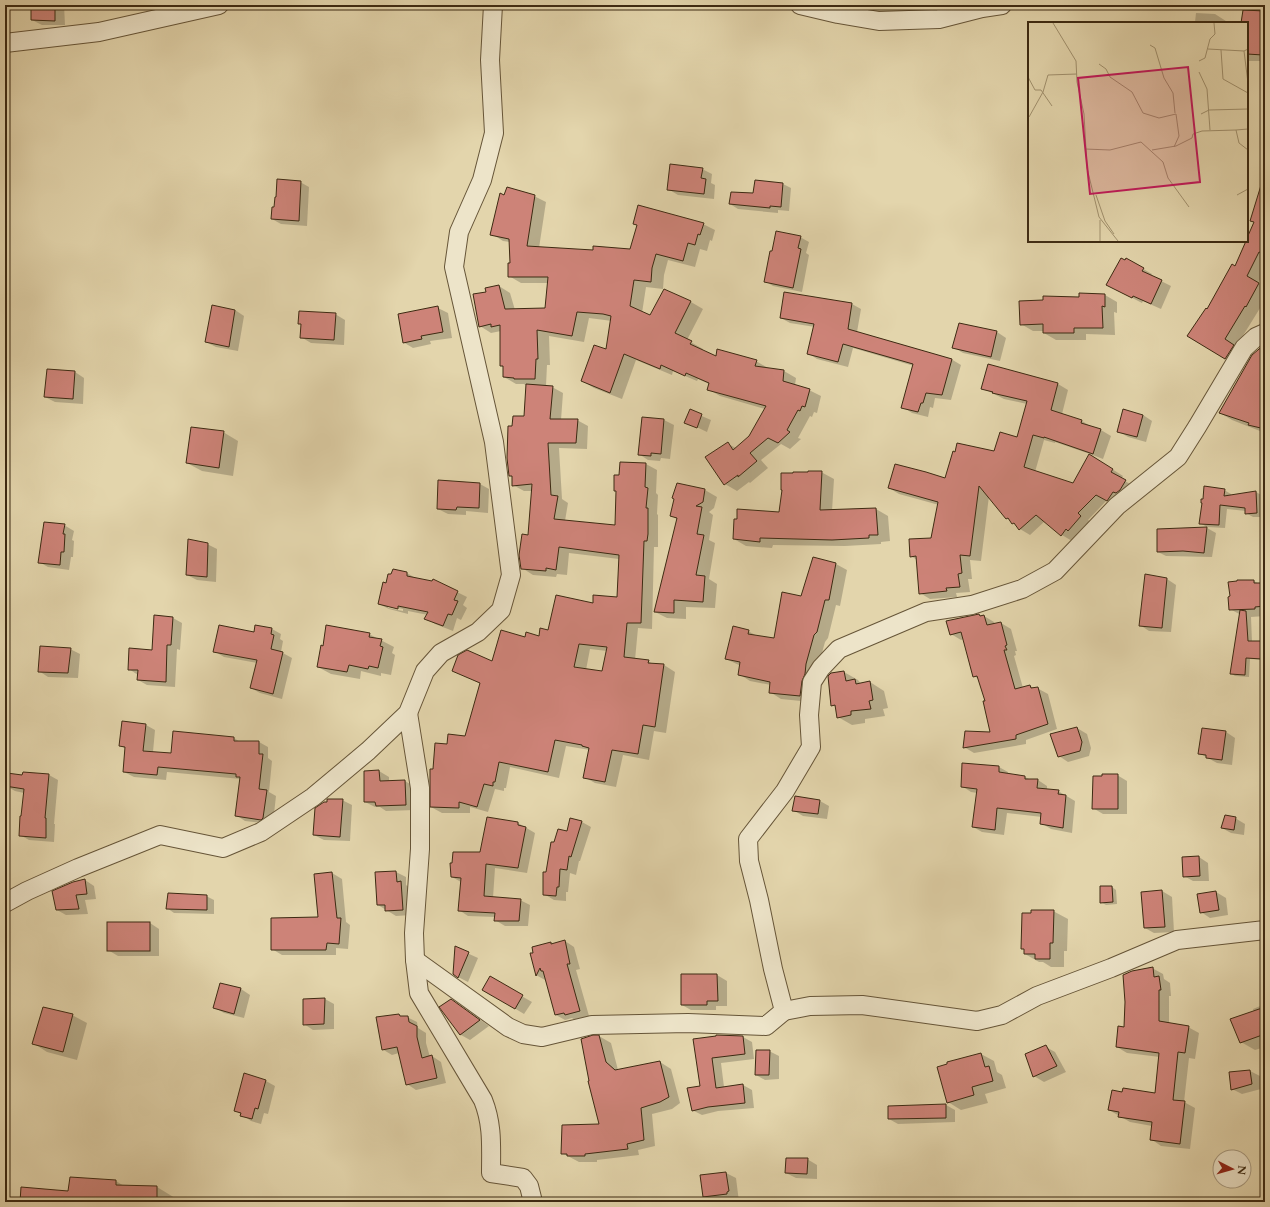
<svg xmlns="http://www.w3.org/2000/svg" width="1270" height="1207" font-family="Cardo,serif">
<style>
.shadow{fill:#0003;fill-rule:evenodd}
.building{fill:#cd8378;stroke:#3d2a12;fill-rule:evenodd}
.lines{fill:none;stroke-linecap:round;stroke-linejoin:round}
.minor-casing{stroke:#665538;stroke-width:20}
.minor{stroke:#ede4c9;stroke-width:18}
.inset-road{fill:none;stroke:#a1916e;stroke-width:1}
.view{fill:#c2185b;fill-opacity:0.15;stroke:#c2185b;stroke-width:2}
.inset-edge{fill:none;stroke:#3d2a12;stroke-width:2}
</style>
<rect width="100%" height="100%" fill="#e3d5ac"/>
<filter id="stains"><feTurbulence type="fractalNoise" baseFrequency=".005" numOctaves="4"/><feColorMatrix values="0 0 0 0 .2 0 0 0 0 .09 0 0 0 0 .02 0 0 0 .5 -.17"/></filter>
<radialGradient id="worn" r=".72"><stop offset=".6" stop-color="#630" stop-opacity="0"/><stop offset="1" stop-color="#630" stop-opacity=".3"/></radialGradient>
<g class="shadow">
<polygon points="32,5 64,5 65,25 42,25 32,20"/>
<polygon points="1244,10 1265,10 1265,61 1247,61 1247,23 1242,23"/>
<polygon points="1196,13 1215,14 1229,23 1194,23 1194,22 1195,22"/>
<polygon points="702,169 712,174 711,183 715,185 714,199 678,195 668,189"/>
<polygon points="756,181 783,184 791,188 789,211 778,210 778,213 738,209 730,204 754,195"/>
<polygon points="300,182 309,187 307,226 281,224 272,219 275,208"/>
<path d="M505 196H534L546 202 539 248 594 251 631 250 703 224 715 230 712 241 710 240 707 251 700 249 695 267 668 260 664 275 663 289 646 287 642 313 651 317 664 290 691 302 703 309 687 340 703 349 702 351 716 357 756 361 768 368V369L784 371 796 378 795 385 809 390 821 396 817 413 814 412 812 417 810 416 798 438 801 439 790 449 781 444 761 460 768 468 750 483 749 482 737 491 725 484 707 458 728 444 736 448 750 436 765 409 720 396 708 389 709 384 698 379 697 381 673 371 672 375 636 360 622 399 594 388 582 381 607 351 612 321 589 318 584 342 549 336 550 365H547L546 386 552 387 563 393 561 420H577L588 426 587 449 559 448 562 499 568 503 565 521 616 526 620 477 646 464 657 470 656 493 658 495 657 514 658 515V547H654L652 629 638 628 635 660 648 661 654 665H664L675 672 666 733 654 731 649 760 623 755 616 787 595 783 584 777 590 750 566 746 559 778 510 767 506 788H504V791L495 789 488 812 470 807V813H442L431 807 434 770 448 745 465 737 481 684 453 670 492 662 526 638 539 637 594 604 618 598 619 559 569 553 567 575 557 574 556 577 533 575 522 568 529 536 532 491H524L513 485V477L510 476 512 427 525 417 527 386 524 384H516L504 377V367L501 366V331L491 333 480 326 487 293 499 286 510 293 515 310 546 309 549 283H521L509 276 511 264 510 242 503 241 492 234ZM590 649 607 651 603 673 586 670Z"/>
<polygon points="1265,202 1265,270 1258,283 1265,287 1265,300 1236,347 1237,365 1188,335 1208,310 1235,267"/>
<polygon points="800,237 809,242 806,253 809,255 802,292 773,286 765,281"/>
<polygon points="1126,259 1152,274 1151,276 1171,286 1161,309 1143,301 1142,303 1117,290"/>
<polygon points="1105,295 1117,302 1117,313 1114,312 1115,335 1086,334 1086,340 1056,340 1044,333 1044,331 1033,331 1021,324 1080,298"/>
<polygon points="852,304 861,309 857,332 951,359 961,365 951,400 935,398 933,408 930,407 928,417 912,413 903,407 914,366 853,348 848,367 817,359 808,353 815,327 790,323 781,318"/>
<polygon points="438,308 448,313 452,338 430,341 431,344 413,348 403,342 399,315"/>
<polygon points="235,310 244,316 238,351 216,347 206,342"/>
<polygon points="335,314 345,320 344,345 311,343 301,337 302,325 299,323"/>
<polygon points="997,332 1006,338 1000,361 963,353 953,347"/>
<polygon points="1265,345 1265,433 1232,420 1220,413 1253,355"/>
<path d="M989 365 1058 384 1068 390 1062 414 1082 421 1092 427 1101 430 1111 436 1103 459 1090 454V455L1123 476 1121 479 1136 487 1118 506 1107 500 1088 520 1091 522 1079 536 1077 535 1072 541 1062 535 1045 521 1030 535 1020 529 1007 518 989 496 981 561 970 560 972 579H968L970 592 956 593 957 597 930 599 920 593 917 560 911 556 931 539 939 505 899 494 889 488 946 479 1018 439 1027 404 1004 399 982 388ZM1044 440 1055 443V442L1090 454 1073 484 1035 472Z"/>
<polygon points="75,372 84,378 83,404 55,402 45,397"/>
<polygon points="690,411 711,420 707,432 686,422"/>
<polygon points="1143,415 1152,421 1146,442 1128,437 1118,431"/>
<polygon points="642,418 664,420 674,425 670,459 661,458 660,461 648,460 639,454"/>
<polygon points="223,432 238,441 233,476 202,471 187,463"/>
<polygon points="821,472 834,479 832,511 876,509 888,516 890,541 881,542 881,544 845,546 773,545 772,548 746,546 734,539 780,513 809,473"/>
<polygon points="480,484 489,489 488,513 466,511 466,515 448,514 438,509"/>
<polygon points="705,490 717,497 714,508 709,512 713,515 709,540 715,543 709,579 717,584 715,608 686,607 686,619 667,618 655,612 677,519 672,516"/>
<polygon points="1224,490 1231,494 1231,496 1256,492 1263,496 1264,517 1253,517 1246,513 1246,511 1227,509 1225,528 1207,527 1200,523 1203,503"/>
<polygon points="64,525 74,531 72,540 74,541 73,557 71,557 69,570 48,567 39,562"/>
<polygon points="1207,528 1216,533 1212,557 1166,556 1158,552 1158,530"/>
<polygon points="207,544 217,549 216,582 197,580 187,575"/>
<polygon points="836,564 847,570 840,606 836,605 828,638 825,642 817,671 811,702 781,699 770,692 771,685 750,681 739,674 741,666 726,659 748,631 757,636 775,639 802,597"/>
<path d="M407 573 417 579 432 583 433 580 467 597 463 605 467 608 461 620 457 618 453 631 435 624 426 618 428 615 408 611V614L389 609 379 604 387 584ZM388 606 403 609V611L388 608Z"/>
<polygon points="1167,579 1176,585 1171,632 1149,631 1140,625"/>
<polygon points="1238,581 1254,581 1259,584 1265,584 1265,616 1251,617 1252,642 1262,642 1265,643 1265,660 1250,659 1249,677 1235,676 1231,673 1241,615 1230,609"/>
<polygon points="979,615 982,616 984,616 994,622 995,624 1001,623 1011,629 1017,651 1015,651 1016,655 1014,656 1023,688 1030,686 1034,688 1037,688 1048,694 1057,729 1026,740 1026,744 974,753 964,747 992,733 986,702 979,679 974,676 964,639 961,640 951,634"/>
<polygon points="173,618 182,623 180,650 177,649 175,687 147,685 138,680 138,675 129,669 153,651"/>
<polygon points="272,629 281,634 280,639 283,641 281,652 292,658 282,699 260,693 251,688 257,663 224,657 214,651 255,634"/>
<polygon points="369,634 394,647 392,653 395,655 391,675 381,673 381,676 361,671 360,679 331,674 318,667"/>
<polygon points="70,649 80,654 78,678 48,677 39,671"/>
<polygon points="844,672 858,680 861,684 870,682 884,691 888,708 883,709 885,716 865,719 865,723 852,725 838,717 836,707 832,705"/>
<polygon points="146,725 155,730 153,752 171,754 234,738 240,742 259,742 268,747 268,758 272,761 269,792 276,796 273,823 271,824 245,821 236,815 241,779 167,772 166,780 134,777 124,772 126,749 121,746"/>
<polygon points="1077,728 1087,734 1091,748 1089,756 1068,762 1059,756"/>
<polygon points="1226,732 1235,738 1232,765 1217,763 1199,753"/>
<polygon points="999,767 1008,772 1008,775 1025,777 1031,780 1038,780 1047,786 1047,790 1058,791 1075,801 1072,833 1051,829 1041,823 1042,817 1007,813 1004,835 982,832 973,827 977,793 971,792 962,786"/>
<polygon points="379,771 389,777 389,782 405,781 415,787 415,810 386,811 380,807 375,807 365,802"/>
<polygon points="49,775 58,780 54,824 55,824 54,842 29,840 20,835 24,793 15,791 6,786 23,776"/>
<polygon points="1117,775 1127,781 1127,814 1103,814 1093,808"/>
<polygon points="342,800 352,805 350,841 324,840 314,835"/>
<polygon points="820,801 829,806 827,819 803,816 793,810"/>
<polygon points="1235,818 1245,824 1244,835 1231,833 1222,828"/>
<polygon points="571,819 582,822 591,827 580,861 579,861 576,875 570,873 568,892 566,892 566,901 554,900 544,894 547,873 555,843 567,832"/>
<polygon points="518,823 535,833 527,873 495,868 493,898 520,900 530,905 528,926 505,926 495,920 496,917 468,916 459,910 461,882 452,877"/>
<polygon points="1199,857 1208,863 1209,881 1193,881 1184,876"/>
<polygon points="396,872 406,877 406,885 410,888 412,915 396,916 378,905"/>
<polygon points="332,873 342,879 346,922 350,925 348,949 336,948 336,955 282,955 272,949 319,918"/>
<polygon points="85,880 94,886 96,899 85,900 88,914 66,915 57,910"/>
<polygon points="1112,887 1116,890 1117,904 1106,905 1101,902"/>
<polygon points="1162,891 1172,897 1174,932 1154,933 1145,928"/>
<polygon points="1216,892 1226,898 1228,915 1210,918 1201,912"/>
<polygon points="206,896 214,900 214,914 174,913 167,908"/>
<polygon points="1053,911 1068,919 1067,951 1064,951 1064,967 1051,967 1043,962 1039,962 1025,954 1025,950 1022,948"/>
<polygon points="150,923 159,929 159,956 118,956 108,950"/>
<polygon points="565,941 574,947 580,969 576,970 589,1016 575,1020 572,1018 565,1020 556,1015 546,979 545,980 536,975 533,948"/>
<polygon points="456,948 478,958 468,982 458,977"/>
<polygon points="1152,968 1163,974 1164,979 1170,983 1171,996 1169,996 1169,1024 1188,1027 1199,1033 1195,1059 1189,1058 1184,1102 1195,1108 1190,1149 1161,1146 1151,1139 1152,1126 1130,1122 1109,1110 1123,1093 1156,1094 1160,1057 1127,1053 1117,1047"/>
<polygon points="682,975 717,975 727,981 727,1006 716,1006 716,1010 691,1010 682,1005"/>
<polygon points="490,978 532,1002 524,1014 483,989"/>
<polygon points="220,984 241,989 250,995 244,1018 224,1013 215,1008"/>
<polygon points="325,999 334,1004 334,1029 313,1030 304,1024"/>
<polygon points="451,1000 461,1006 489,1026 470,1040 461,1035 441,1007"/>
<polygon points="1265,1004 1265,1047 1255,1050 1241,1042 1254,1012 1253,1009"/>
<polygon points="72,1015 87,1023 77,1060 47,1052 33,1043"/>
<polygon points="399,1015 401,1017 407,1017 417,1022 418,1028 426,1033 426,1043 430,1057 432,1056 441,1062 446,1083 416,1090 407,1084 399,1053 392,1055 382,1049"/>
<polygon points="599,1036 611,1043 618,1070 660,1062 671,1069 680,1103 672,1109 652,1114 655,1146 638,1150 639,1155 597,1160 597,1162 579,1162 562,1153 600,1125"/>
<polygon points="743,1037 752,1042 754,1059 721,1063 724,1087 743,1085 752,1090 754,1108 718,1111 702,1115 692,1110 701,1086 695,1040"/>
<polygon points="1046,1047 1055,1052 1066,1072 1044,1082 1034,1076"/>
<polygon points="769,1051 779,1056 779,1079 765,1080 756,1075"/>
<polygon points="981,1054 994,1061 997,1072 1002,1075 1006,1088 985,1094 988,1103 961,1110 948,1102"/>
<polygon points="1250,1071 1260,1076 1261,1089 1242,1094 1232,1089"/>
<polygon points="266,1081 275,1086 268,1114 264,1113 261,1124 251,1121 235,1110"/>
<polygon points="946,1105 955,1110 955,1122 898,1124 889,1119"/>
<polygon points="807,1159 817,1165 817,1179 796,1178 786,1173"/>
<polygon points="726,1173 736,1178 739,1202 705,1202 701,1176"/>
<polygon points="116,1181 124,1186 157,1187 175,1198 175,1202 21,1202"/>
</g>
<g class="building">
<polygon points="31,5 55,5 55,21 31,20"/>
<polygon points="1243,10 1265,11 1265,42 1264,42 1263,55 1247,54 1247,23 1241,23"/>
<polygon points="670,164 703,168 701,178 706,179 704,194 667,190"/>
<polygon points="277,179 301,181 299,221 271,219 272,207 274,207 275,197 276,197"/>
<polygon points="755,180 783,183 781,207 770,206 770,208 729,204 731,192 753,193"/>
<polygon points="1262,182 1265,182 1265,254 1259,252 1247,276 1259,283 1246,307 1245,306 1225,339 1234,345 1225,359 1187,336 1206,308 1207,309 1232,264 1235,266 1246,241 1247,241 1247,238 1254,222 1250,221"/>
<polygon points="507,187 535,195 527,246 593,250 593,246 630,249 637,225 633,224 638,205 704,223 700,235 698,234 695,245 688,243 683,261 656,254 652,268 651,282 634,280 630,306 650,315 664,289 691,301 675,333 692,341 690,344 716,356 717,349 757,360 755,366 784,370 783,381 810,389 805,407 802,406 800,411 798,410 787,430 790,432 778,443 768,438 750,453 757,461 738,477 738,475 724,485 705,457 728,442 733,450 749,436 766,406 707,390 709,383 686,373 685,376 661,365 660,369 624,354 610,393 581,381 594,345 606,349 611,316 603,314 577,312 572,336 537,330 538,359 536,359 535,379 514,379 514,378 503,377 503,366 500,366 500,325 491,327 491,324 479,327 473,294 486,292 485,288 499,285 505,309 545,308 548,277 508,277 508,263 510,263 509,239 490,235 500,193 504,195"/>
<polygon points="776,231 801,236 798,248 801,249 793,288 764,282 770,251 772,251"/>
<polygon points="1121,258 1125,260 1126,258 1144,268 1142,271 1162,280 1151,304 1133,296 1132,298 1106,285"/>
<polygon points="784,292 852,303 848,329 952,359 942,395 926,393 923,403 921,403 918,412 901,408 913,364 843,344 838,362 807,354 814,324 780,318"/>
<polygon points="1079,293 1105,294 1105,307 1102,306 1103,328 1074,328 1074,333 1043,333 1043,324 1020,325 1019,301 1043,300 1043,296 1079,297"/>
<polygon points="212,305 235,310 229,347 205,342"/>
<polygon points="438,306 443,332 421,336 422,339 403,343 398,314"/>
<polygon points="299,311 336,313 334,340 300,338 301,324 298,324"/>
<polygon points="959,323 997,331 991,357 952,348"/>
<polygon points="1265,344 1265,429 1248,425 1249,423 1219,413 1252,355"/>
<polygon points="988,364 1058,383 1051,410 1082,420 1081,423 1101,429 1093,454 1044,437 1044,438 1033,435 1024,467 1073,483 1089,454 1113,469 1111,472 1126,480 1120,490 1116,493 1113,492 1107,501 1096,495 1078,513 1081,516 1068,531 1066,529 1061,536 1036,515 1019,530 1014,523 1012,524 1008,518 1006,519 979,486 970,556 960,555 962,573 958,574 960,587 946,588 947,591 919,594 916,556 910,557 909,539 931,538 938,502 888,488 895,464 926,472 945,478 953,451 955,452 957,443 994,451 1000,432 1017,437 1027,401 992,393 993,392 981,389"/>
<polygon points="47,369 75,371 73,399 44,397"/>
<path d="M526 384 553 386 550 419H578L576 443H548L551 495 558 496 554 519 615 525 616 491H614V475H619L620 462 646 463 645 487 648 488 646 508H648V534L647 541H644L641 623H627L624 657 649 660 648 663 664 664 655 727 643 725 638 754 612 750 605 782 583 778 589 748 582 746V745L555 740 548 772 499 762 495 782H493V786L484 784 477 807 459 802V808L430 807V769H433L435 743 447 744 448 734 465 736 480 683 452 671 458 655 467 650 492 661 501 630 525 637 526 632 539 636 540 628 548 630 556 595 593 603V595L617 597 619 555 559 547 556 570 546 568V571L521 569 519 555 522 534 528 535 532 484 512 486V476H509L507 458 508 426H512L513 416H524ZM579 644 607 647 602 671 574 667Z"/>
<polygon points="690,409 702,414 697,428 684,423"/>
<polygon points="1123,409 1143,415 1137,437 1117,432"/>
<polygon points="642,417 664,419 661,454 651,453 651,456 638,455"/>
<polygon points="191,427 224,431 219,468 186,463"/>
<polygon points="808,471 822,471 820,510 876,508 878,535 869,535 869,538 832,540 760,538 760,542 733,539 734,519 737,519 737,509 779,512 782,490 781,490 781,473 793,473 793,472 808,472"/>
<polygon points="438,480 480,483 479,508 457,507 456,510 437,509"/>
<polygon points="677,483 705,489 703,502 696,506 702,507 697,534 704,535 696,575 705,576 703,602 674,600 674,613 654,612 677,518 670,516 674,499 672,498"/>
<polygon points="1204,486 1225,489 1224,496 1256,491 1257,513 1245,514 1245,508 1220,505 1219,525 1199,524 1202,503 1201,503 1201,499 1203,499"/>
<polygon points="44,522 65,524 63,534 65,534 64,552 61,552 60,565 38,563"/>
<polygon points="1207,527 1204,553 1183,551 1157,552 1157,529"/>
<polygon points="188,539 208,543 207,577 186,575"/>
<polygon points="813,557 836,563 829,600 825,600 817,632 814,635 806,664 805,674 802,681 800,696 769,693 770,682 738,675 740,662 725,659 733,626 749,630 748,634 774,638 782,592 801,596"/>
<polygon points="393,569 407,572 407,576 432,581 433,579 458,591 454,600 458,601 452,615 448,614 443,626 424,619 428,612 398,606 398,609 378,604 383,582 386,583 388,574 391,574"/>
<polygon points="1145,574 1167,578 1162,628 1139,626"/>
<polygon points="1237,580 1254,580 1254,583 1265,583 1265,606 1255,607 1255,609 1229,610 1228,597 1230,596 1228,582 1237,581"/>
<polygon points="1240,610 1246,611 1248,641 1262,641 1262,659 1246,658 1245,675 1230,674"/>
<polygon points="979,614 980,616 984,615 987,625 1001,622 1007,645 1005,646 1007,650 1004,650 1015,689 1030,685 1031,688 1038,687 1048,724 1016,735 1016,739 963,748 965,731 990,732 983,701 985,701 977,676 973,677 961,632 950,635 946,621"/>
<polygon points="154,615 173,617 171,645 167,645 166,682 137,680 138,670 128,670 129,648 152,650"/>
<polygon points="219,625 254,632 255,625 272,628 271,634 274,635 271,649 283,652 273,694 250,688 257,660 213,652"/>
<polygon points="326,625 370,633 369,637 382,639 380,646 383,647 378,668 369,666 368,669 349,665 347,672 317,667 321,645 323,646"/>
<polygon points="40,646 71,648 68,673 38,672"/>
<polygon points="844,671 846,681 855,679 856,684 870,681 873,700 869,701 871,709 851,711 851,715 837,718 835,705 831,706 828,676 831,673"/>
<polygon points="122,721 146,724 143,751 171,753 173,731 234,737 234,741 259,741 259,754 263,754 259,789 267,790 263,818 261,820 235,816 240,777 236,777 236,774 158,767 157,775 123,772 125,747 119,746"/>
<polygon points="1077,727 1082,742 1080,751 1058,757 1050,734"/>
<polygon points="1202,728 1226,731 1222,760 1206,758 1206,755 1198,754"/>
<polygon points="962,763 999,766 999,772 1025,776 1025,779 1038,779 1037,788 1059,790 1058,794 1066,795 1063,828 1040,824 1041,813 997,808 995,830 972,827 977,789 961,787"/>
<polygon points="379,770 380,781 405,780 406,805 376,806 375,802 364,802 364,771"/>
<polygon points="23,772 49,774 45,818 46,818 46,838 19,836 20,816 21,816 24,789 5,786 5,784 7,773 22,775"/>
<polygon points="1102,774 1118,774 1118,809 1092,809 1093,776 1102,776"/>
<polygon points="795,796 820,800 818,814 792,811"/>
<polygon points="327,799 343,799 340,837 313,835 315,808 324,802 327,802"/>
<polygon points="1225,815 1236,817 1234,830 1221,828"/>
<polygon points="487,817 518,822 518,825 526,827 518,868 486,864 484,896 521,899 519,921 494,921 495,913 458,911 461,878 451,877 450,863 452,863 453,852 480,852"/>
<polygon points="570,818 582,821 571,857 569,856 567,870 560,869 559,887 557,887 556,896 543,895 543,872 546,872 551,842 554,842 558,829 567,831"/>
<polygon points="1199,856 1200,876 1183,877 1182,857"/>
<polygon points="396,871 397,882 401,881 403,910 385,911 385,905 377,905 375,872"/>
<polygon points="332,872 337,918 341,918 339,944 327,943 326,950 271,950 271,918 318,917 314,874"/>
<polygon points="85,879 87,894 76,895 79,909 56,910 52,891 73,882"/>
<polygon points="1100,886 1112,886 1113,902 1100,903"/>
<polygon points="1162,890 1165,927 1144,928 1141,892"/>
<polygon points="1216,891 1219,910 1200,913 1197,894"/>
<polygon points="168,893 207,895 207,910 166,909"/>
<polygon points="1031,910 1054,910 1053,943 1050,943 1050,959 1035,959 1035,954 1024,954 1024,949 1021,949 1022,913 1031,913"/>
<rect x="107" y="922" width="43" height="29"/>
<polygon points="565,940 570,964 567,964 580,1011 565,1015 564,1013 555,1015 543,971 541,971 540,968 536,976 530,953 533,953 532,947 551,942 551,944"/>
<polygon points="455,946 469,952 458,978 453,974"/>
<polygon points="1153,967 1154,977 1159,976 1161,990 1159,990 1159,1021 1189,1026 1185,1053 1178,1052 1173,1100 1185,1101 1180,1144 1150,1140 1152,1122 1118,1117 1119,1112 1108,1110 1112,1090 1122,1092 1123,1088 1155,1093 1159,1053 1116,1047 1118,1026 1124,1027 1125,1002 1123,975 1132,971"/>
<polygon points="681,974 717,974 718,1001 707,1001 707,1005 681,1005"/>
<polygon points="490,976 523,995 515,1009 482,990"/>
<polygon points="220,983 241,988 234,1014 213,1008"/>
<polygon points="325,998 324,1024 303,1025 303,999"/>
<polygon points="451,999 480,1020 460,1035 439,1007"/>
<polygon points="43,1007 73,1014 63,1052 32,1044"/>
<polygon points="1265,1007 1265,1034 1240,1043 1230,1019"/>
<polygon points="399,1014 400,1016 408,1016 409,1022 417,1026 417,1037 422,1058 432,1055 437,1078 406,1085 397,1047 382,1050 376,1017"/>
<polygon points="593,1035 599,1035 606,1062 615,1070 660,1061 669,1097 660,1102 641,1108 644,1140 627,1144 628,1149 585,1154 585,1156 567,1156 567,1154 561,1154 562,1125 599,1124 588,1081 589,1081 581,1039"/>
<polygon points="716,1035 743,1036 745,1054 712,1058 716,1088 743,1084 745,1103 708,1107 692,1111 687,1088 700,1086 693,1039 716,1036"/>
<polygon points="1046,1045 1057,1066 1033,1077 1025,1054"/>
<polygon points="756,1050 770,1050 769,1075 755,1075"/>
<polygon points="981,1053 985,1067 989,1066 993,1081 972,1087 974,1095 947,1103 937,1067 947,1064 947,1062"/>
<polygon points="1250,1070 1252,1084 1231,1090 1229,1072"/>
<polygon points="244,1073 266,1080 258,1109 255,1108 252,1119 240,1116 241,1113 234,1111"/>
<polygon points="946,1104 946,1118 888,1119 888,1106"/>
<polygon points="786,1158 808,1158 807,1174 785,1173"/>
<polygon points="726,1172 729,1191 727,1192 727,1194 703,1197 700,1175"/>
<polygon points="70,1177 116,1180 116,1185 157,1186 157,1202 20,1202 21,1187 68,1191"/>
</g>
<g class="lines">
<g class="minor-casing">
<g id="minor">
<polyline points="800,5 838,14 879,21 939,19 982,8 1002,5"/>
<polyline points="5,43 99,32 219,5"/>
<path d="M408 713 420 788V849L414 933 415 960 419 993 483 1100C493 1125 491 1147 491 1173L523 1178 529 1186 533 1202"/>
<polyline points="5,903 27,891 78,868 160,835 223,848 261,832 313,797 368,751 408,713 425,671 441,653 478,632 501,610 511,575 494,442 454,267 459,232 482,180 494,133 490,60 493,5"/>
<polyline points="415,960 508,1027 523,1034 542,1037 592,1025 688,1023 766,1026 784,1011 773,969 759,900 749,861 748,839 785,791 811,747 809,715 812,682 821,668 839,649 926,612 972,605 1022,589 1055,571 1117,506 1178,457 1197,427 1244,348 1256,337 1265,333"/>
<polyline points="784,1011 810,1006 862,1005 977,1021 1002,1015 1037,996 1111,968 1177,940 1265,930"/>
</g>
</g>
<use href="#minor" class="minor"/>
</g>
<g transform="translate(1028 22)">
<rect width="220" height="220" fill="#e3d5ac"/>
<path class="inset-road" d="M25 1 48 39 49 60 56 92 59 146 71 195 90 219M122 23 127 26 136 56 145 71 147 91M180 27 216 29 220 27M193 28 195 57 220 71M216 29 220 61M171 39 177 36 182 17 187 12 186 1M71 42 78 47 82 55 104 70 115 91 131 96 148 92 151 114 146 125M171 50 179 67 182 108M0 55 7 68H13L24 84M173 92 181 88 220 87M1 95 15 70 20 53 49 52M208 108 220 107M57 127 82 128 113 120 135 140 140 156 161 185M124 128 148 124 164 116 165 112 174 109 208 108 211 121 220 128M68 173 77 199 86 212M209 173 220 167M72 198V219"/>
<path class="view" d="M160 45 172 160 62 172 50 56Z"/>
<rect width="220" height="220" class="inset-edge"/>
</g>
<rect width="1270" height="1207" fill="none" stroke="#e3d5ac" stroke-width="20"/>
<rect x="6" y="6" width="1258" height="1195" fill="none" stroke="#3d2a12" stroke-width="2"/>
<rect x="10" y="10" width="1250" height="1187" fill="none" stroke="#3d2a12"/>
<g transform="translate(1232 1169) rotate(96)"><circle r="19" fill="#ede4c9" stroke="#a79a80"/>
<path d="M0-3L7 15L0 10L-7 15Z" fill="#8f2418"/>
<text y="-6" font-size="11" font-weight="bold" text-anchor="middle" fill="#3d2a12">N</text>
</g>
<rect width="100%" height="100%" filter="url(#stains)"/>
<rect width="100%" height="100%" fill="url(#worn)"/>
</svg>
